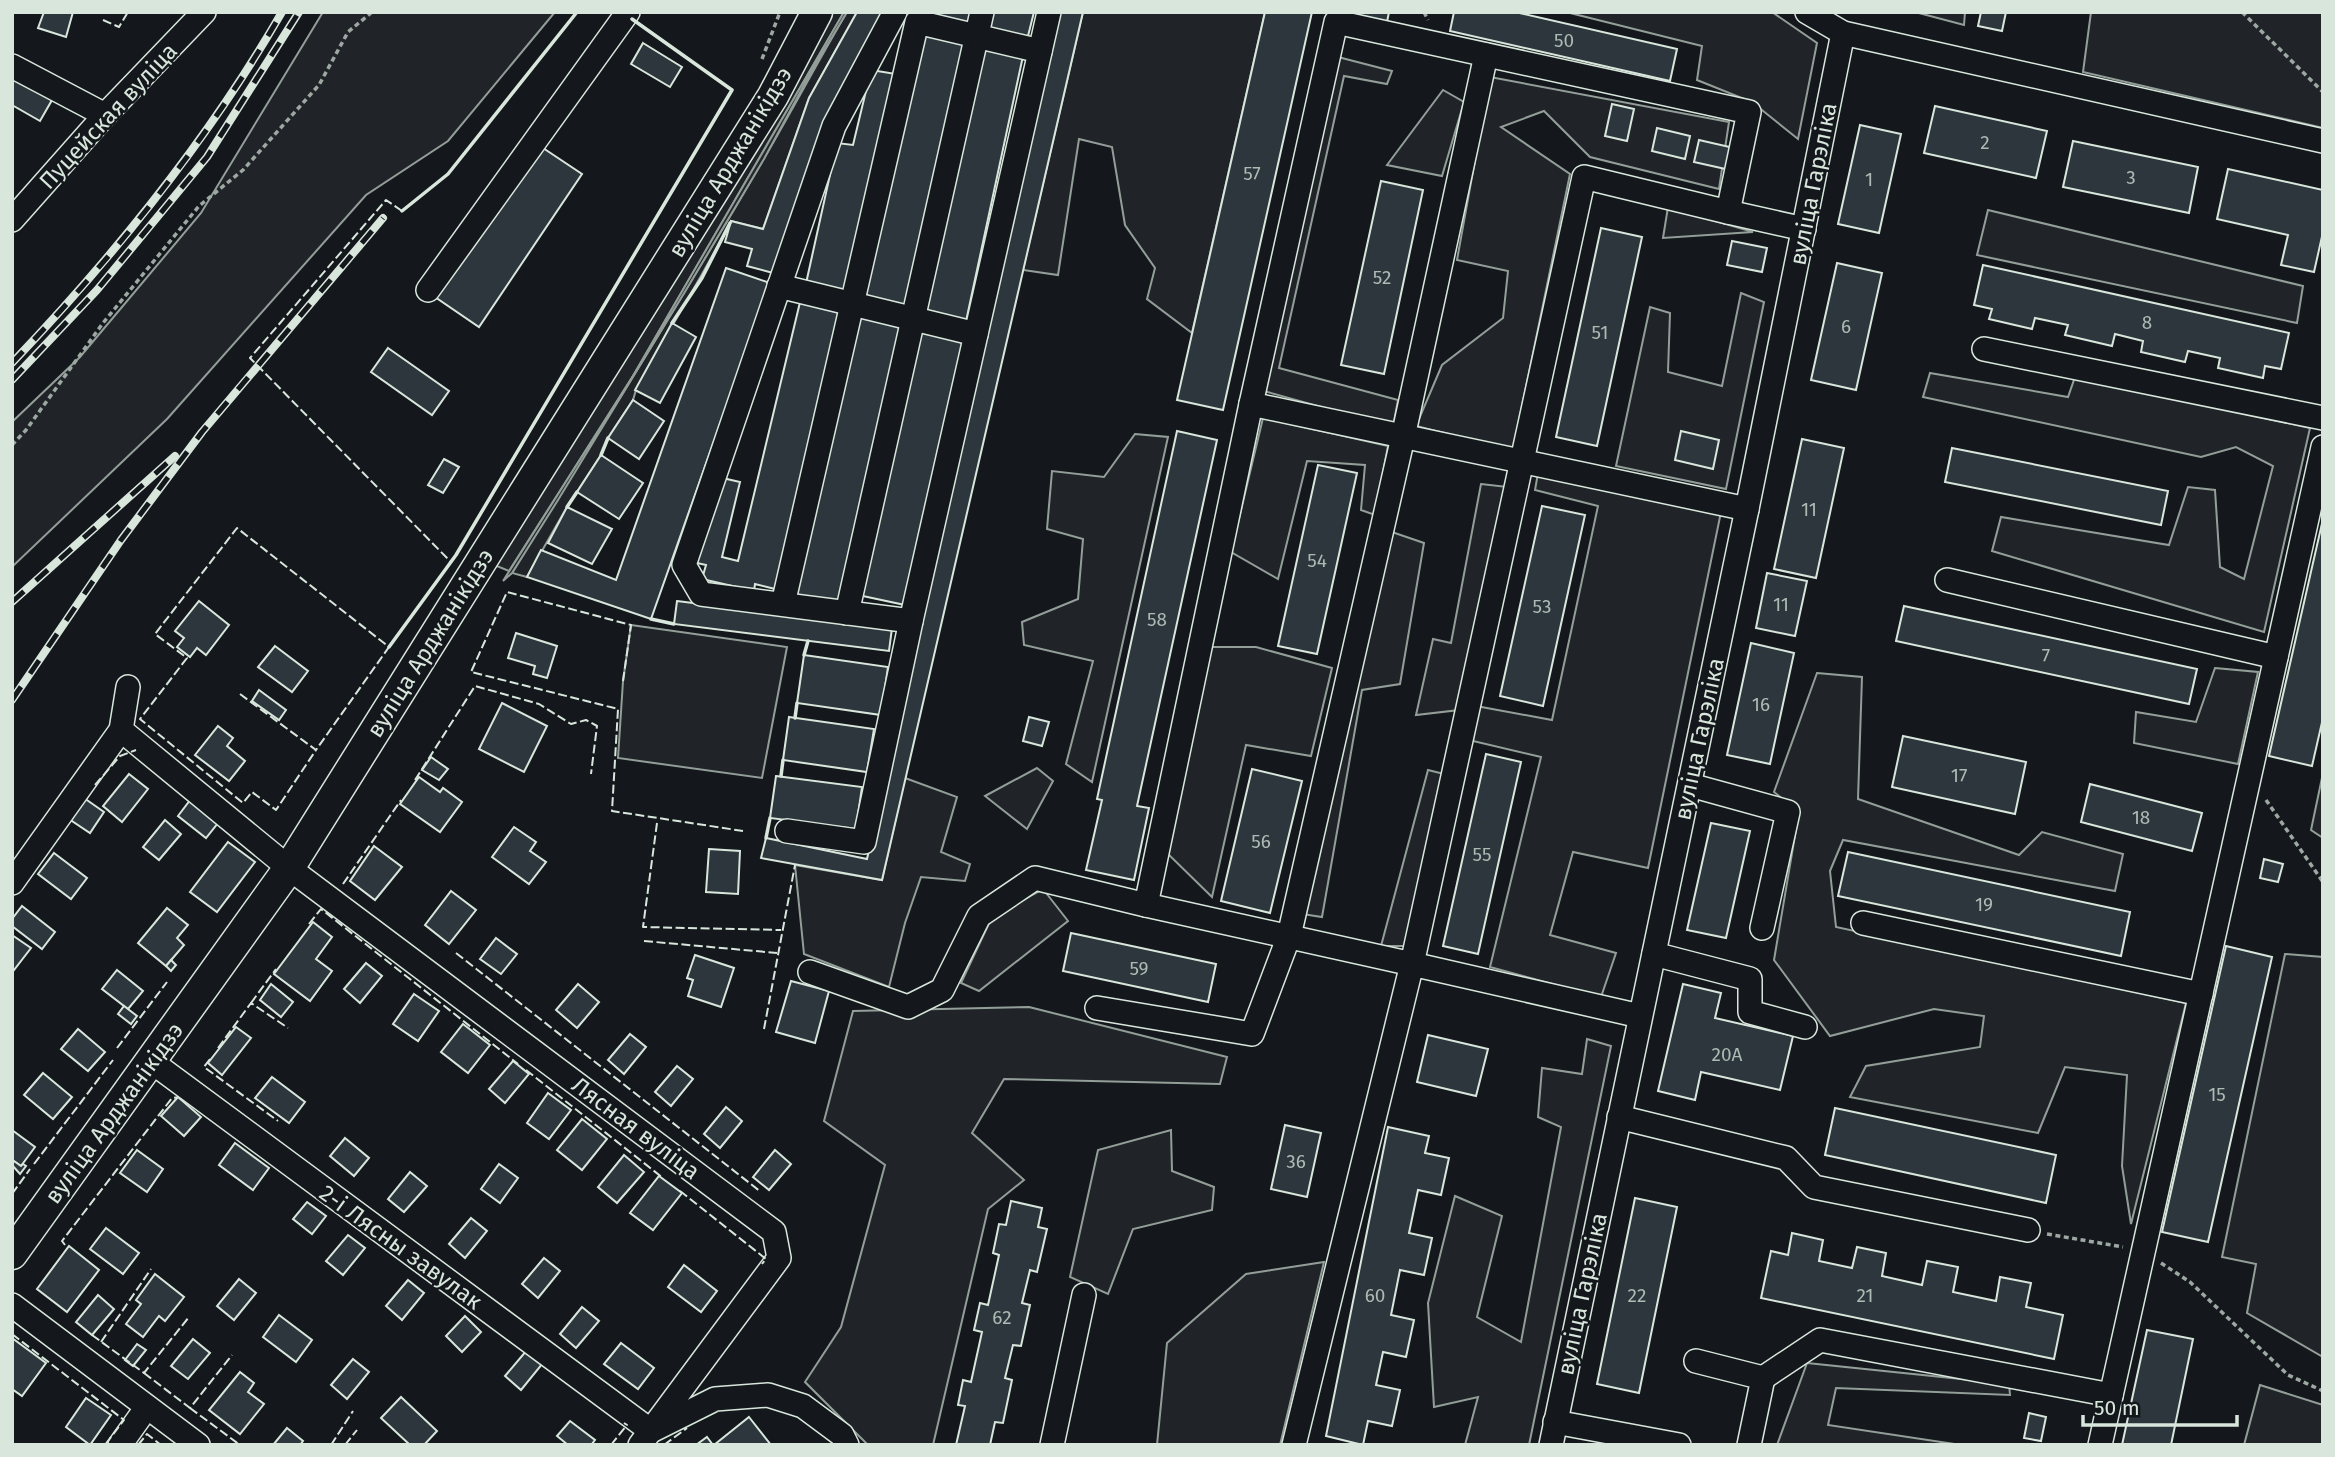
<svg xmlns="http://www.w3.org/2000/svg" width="2335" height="1457" font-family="'Fira Sans',sans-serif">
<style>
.green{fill:#202428;stroke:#939e99;stroke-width:2}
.parking{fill:#24282b;stroke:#939e99;stroke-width:2}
.building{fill:#2c363c;stroke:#d8e6dc;stroke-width:2}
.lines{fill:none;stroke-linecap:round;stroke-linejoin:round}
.minor-casing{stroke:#d8e6dc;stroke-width:26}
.major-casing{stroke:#d8e6dc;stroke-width:33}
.path{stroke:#9da8a2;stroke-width:3.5;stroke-dasharray:5 3.5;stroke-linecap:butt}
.minor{stroke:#14181c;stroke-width:23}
.major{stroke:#14181c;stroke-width:30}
.rail-casing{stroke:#d8e6dc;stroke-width:8}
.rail{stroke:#14181c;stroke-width:5;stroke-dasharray:16;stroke-linecap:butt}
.fence{stroke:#d8e6dc;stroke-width:2;stroke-dasharray:9 3.5;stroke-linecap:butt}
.wall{stroke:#d8e6dc;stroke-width:3.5}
.labels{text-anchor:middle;stroke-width:5;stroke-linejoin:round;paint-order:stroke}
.number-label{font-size:19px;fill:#adbab4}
.street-label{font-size:23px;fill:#d8e6dc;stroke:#14181c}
</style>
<rect width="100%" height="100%" fill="#14181c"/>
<g class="green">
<polygon points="323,12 555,12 448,141 366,195 167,419 12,567 12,422 80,357 201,213"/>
<polygon points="817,12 844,12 633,376 509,571 482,560"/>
<path d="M847 12H857L809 98 763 229 731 221C701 279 667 333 636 390L633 400 608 438 601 455 567 507 527 577 512 573C596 435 683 299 763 160 792 111 818 61 847 12Z"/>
<polygon points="1083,12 1265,12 1192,333 1147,299 1155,268 1125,225 1112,147 1079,139 1058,275 1023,270"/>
<polygon points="1566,12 1772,12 1817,43 1798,139 1752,102 1697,80 1702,46"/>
<polygon points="1915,12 1965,12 1964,25"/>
<polygon points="2091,12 2323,12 2323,128 2083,72"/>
<polygon points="1338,57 1392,71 1387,84 1344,76 1279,368 1398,400 1393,427 1264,391"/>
<polygon points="1490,77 1729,122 1719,189 1590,157 1544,111 1501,127 1570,174 1513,450 1416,426 1442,365 1503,318 1508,271 1457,260"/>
<polygon points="1443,90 1464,102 1442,176 1387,165"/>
<polygon points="1668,207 1753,232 1663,238"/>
<polygon points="1988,210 2303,286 2297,323 1977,255"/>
<polygon points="1741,293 1764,302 1726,489 1616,466 1650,307 1670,313 1668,372 1722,386"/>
<polygon points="1930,373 2068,397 2075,377 2310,428 2264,632 1992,551 2001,517 2169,545 2188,487 2215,490 2220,567 2244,579 2273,466 2236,447 2201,457 1923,397"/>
<polygon points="1263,418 1388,446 1375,515 1361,510 1365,465 1307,461 1278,579 1231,552"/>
<polygon points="1135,434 1168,437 1092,782 1066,764 1093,661 1024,645 1022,622 1078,599 1083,539 1047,529 1052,471 1104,477"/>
<polygon points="1538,473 1721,512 1648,868 1573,852 1550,935 1616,953 1601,997 1490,967 1541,757 1473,741 1476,706 1552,720 1598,506 1535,490"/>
<polygon points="1481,484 1508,487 1459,710 1416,715 1433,639 1451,643"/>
<polygon points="1389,531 1424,543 1400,684 1362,690 1322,917 1302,914"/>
<polygon points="631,625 787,647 762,778 618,758 623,681"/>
<polygon points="1210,647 1256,647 1332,668 1311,756 1246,745 1212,897 1167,853"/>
<polygon points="2215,668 2258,672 2238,764 2134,743 2136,712 2196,722"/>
<polygon points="1817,673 1862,677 1858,799 2019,855 2042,832 2123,854 2115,891 1843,840 1830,871 1836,927 2186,1003 2131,1224 2122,1166 2127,1075 2065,1067 2038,1133 1850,1097 1866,1066 1980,1047 1984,1016 1934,1009 1830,1036 1774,960 1799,812 1774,792"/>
<polygon points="1037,768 1053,781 1027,829 985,796"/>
<polygon points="1428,770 1444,774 1406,946 1381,946"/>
<polygon points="2323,773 2323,838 2311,830"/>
<polygon points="905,778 957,797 941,852 970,864 965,881 921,877 905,923 889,987 804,954 795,865 882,880"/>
<polygon points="1043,889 1068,921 979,991 961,983 992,917"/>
<polygon points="2285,954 2323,957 2323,1357 2247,1313 2256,1264 2222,1257"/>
<polygon points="1029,1007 1227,1057 1220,1084 1004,1079 972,1133 1024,1180 988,1209 933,1445 868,1445 805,1382 841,1327 885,1165 824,1121 853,1011"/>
<polygon points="1587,1039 1611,1046 1529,1445 1465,1445 1478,1397 1434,1407 1428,1303 1455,1196 1502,1216 1477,1317 1521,1342 1561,1127 1538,1117 1542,1068 1582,1074"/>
<polygon points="1171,1130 1172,1171 1214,1187 1212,1210 1133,1229 1108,1294 1070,1277 1098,1150"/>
<polygon points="1324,1262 1280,1445 1157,1445 1167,1343 1246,1274"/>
<polygon points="1807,1363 2009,1384 2010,1395 1836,1388 1828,1425 1961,1445 1777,1445"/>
<polygon points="2260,1385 2323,1405 2323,1445 2244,1445"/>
</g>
<polygon class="parking" points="844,12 847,12 810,74 764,159 689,285 558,500 512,573 503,581 633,376"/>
<g class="building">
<polygon points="44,12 73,12 66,37 38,28"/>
<polygon points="857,12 886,12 773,273 747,266 752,249 725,242 731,221 763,229 809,98"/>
<polygon points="927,12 973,12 970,27 926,18"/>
<polygon points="989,12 1034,12 1027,40 985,30"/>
<polygon points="1060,12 1083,12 882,880 761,858 766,838 867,859"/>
<polygon points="1265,12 1312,12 1223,410 1177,400"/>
<polygon points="1341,12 1389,12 1387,22"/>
<polygon points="1454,12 1515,12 1677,49 1670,81 1450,31"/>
<polygon points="1981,12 2006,12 2002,31 1978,26"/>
<polygon points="923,30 967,40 905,309 860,299"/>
<polygon points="643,43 682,67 670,87 631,64"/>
<polygon points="978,47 1023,56 965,326 921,316"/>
<polygon points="871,70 896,74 846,296 805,288 837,143 853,145"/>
<polygon points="12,77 52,100 40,121 12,105"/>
<polygon points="1612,104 1634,109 1627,141 1605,136"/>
<polygon points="1935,106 2047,131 2036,178 1924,153"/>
<polygon points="1860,125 1901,134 1879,233 1838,224"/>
<polygon points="1657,128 1690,136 1685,159 1652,151"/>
<polygon points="1699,140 1734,148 1730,170 1694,162"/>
<polygon points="2073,141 2198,167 2189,213 2063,187"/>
<polygon points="537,144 582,174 479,327 435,297"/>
<polygon points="2228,169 2323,190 2323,232 2314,272 2281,265 2288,235 2217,219"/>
<polygon points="1381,181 1423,190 1384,374 1341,365"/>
<polygon points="1601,228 1642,237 1597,446 1556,437"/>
<polygon points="1732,241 1767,248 1762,272 1727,265"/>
<polygon points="1837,263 1882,273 1856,390 1811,380"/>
<polygon points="1983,265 2289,333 2281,369 2265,366 2263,378 2218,368 2220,358 2188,351 2185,362 2141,352 2143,341 2115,334 2112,346 2065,335 2068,325 2035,318 2032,329 1989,319 1992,309 1974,305"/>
<polygon points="726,268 770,283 651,619 527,577 541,550 616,580"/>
<polygon points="801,298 842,307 775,589 755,584 754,591 702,579 706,565 697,563 718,477 740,482 722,557 738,561"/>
<polygon points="857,314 902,324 840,604 795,594"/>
<polygon points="672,323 696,337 660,403 635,390"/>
<polygon points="917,326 964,336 905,605 858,595"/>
<polygon points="388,348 449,391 432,415 371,372"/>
<polygon points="633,400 664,421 639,459 608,438"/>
<polygon points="1177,431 1217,440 1137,806 1149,808 1134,880 1086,870 1102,800 1097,799"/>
<polygon points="1681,431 1719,440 1713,469 1675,460"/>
<polygon points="1802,439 1844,448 1816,578 1774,569"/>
<polygon points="1952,448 2168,491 2161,525 1945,482"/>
<polygon points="601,455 643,483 619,519 577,492"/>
<polygon points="444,459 459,467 443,493 428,485"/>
<polygon points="1318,465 1357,473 1317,654 1278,646"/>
<polygon points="1542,506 1585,515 1543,706 1500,696"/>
<polygon points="567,507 612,529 592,564 548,543"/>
<polygon points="2323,519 2323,718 2312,766 2269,756"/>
<polygon points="1767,573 1807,581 1795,636 1756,628"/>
<polygon points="199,601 229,625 206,655 197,648 190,657 177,647 184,638 175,631"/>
<polygon points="677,601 892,628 889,651 674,624"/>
<polygon points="1904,606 2197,669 2189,704 1896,641"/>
<polygon points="516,633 557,646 547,678 533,674 535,666 508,658"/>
<polygon points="1751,643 1794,653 1770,764 1727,755"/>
<polygon points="275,646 308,671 292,692 258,667"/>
<polygon points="804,655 888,667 881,715 797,703"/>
<polygon points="259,690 286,710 279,720 252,701"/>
<polygon points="502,703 547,726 524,772 479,749"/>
<polygon points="789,717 874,729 867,772 783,760"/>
<polygon points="1029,717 1049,722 1042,746 1023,741"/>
<polygon points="218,726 233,738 227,746 245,761 229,781 195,755"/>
<polygon points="1903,736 2026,762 2015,814 1892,787"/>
<polygon points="1486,754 1521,762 1478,954 1443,946"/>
<polygon points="431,757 448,769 439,780 422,770"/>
<polygon points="1252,769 1302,781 1270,913 1221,901"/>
<polygon points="129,774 148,789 122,822 103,806"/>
<polygon points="776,776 862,787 856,829 770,818"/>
<polygon points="419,777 440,792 443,788 462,802 440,832 400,804"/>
<polygon points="2090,784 2202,813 2192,851 2081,822"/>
<polygon points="194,795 222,818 206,838 178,816"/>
<polygon points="84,798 104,812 90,833 69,819"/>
<polygon points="165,820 181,834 159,860 143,847"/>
<polygon points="1711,823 1750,831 1726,938 1687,930"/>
<polygon points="514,827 536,842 530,851 546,862 529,884 492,857"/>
<polygon points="228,842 255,862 217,912 190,892"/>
<polygon points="374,846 402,867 375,900 350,881"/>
<polygon points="709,849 740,851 738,894 706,892"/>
<polygon points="1848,852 2130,912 2121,956 1838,896"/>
<polygon points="54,853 87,878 71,899 38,874"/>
<polygon points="2264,859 2283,864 2278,882 2260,878"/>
<polygon points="451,891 476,910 449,944 425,925"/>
<polygon points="22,906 55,932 42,949 12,926 12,919"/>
<polygon points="167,908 188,925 177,938 184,945 166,966 138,943"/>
<polygon points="313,922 332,937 316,959 332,971 310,1001 274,974"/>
<polygon points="1071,933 1216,964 1208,1002 1063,971"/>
<polygon points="12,935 31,948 14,970 12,968"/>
<polygon points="496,938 517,954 501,974 480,959"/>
<polygon points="2226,946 2272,957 2208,1242 2162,1232"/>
<polygon points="695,955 734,968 721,1007 688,996 693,980 687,978"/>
<polygon points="171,960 176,965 171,971 166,966"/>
<polygon points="366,963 382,976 360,1003 344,989"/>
<polygon points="117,970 143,991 128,1009 102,989"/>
<polygon points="791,981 829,991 815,1043 776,1032"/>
<polygon points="271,984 293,1002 281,1017 260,1000"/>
<polygon points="578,984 599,1002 577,1028 556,1010"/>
<polygon points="1683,984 1721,993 1715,1018 1793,1036 1780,1090 1701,1072 1695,1100 1658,1091"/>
<polygon points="414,994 439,1011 418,1041 393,1024"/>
<polygon points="124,1006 137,1016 131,1024 118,1014"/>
<polygon points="463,1024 490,1045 468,1073 441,1052"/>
<polygon points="236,1027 251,1038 222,1075 208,1063"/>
<polygon points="78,1029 105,1052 88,1071 61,1049"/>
<polygon points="630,1034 646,1047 624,1074 608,1060"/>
<polygon points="1428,1035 1488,1049 1476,1096 1417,1082"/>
<polygon points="513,1061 529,1074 505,1103 489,1089"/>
<polygon points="677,1066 693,1079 671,1106 655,1092"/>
<polygon points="43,1073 72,1097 53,1119 24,1095"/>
<polygon points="272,1077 305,1102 289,1123 255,1098"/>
<polygon points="548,1093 571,1110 549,1139 527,1123"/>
<polygon points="178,1097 201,1117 184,1136 161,1116"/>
<polygon points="726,1107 742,1121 720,1148 704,1134"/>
<polygon points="1835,1108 2056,1155 2046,1203 1825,1155"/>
<polygon points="582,1119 607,1139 582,1170 557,1150"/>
<polygon points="1285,1125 1321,1133 1307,1197 1271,1189"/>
<polygon points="1388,1127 1429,1136 1425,1153 1449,1158 1441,1195 1418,1190 1409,1233 1432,1238 1424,1275 1400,1270 1391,1315 1414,1320 1406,1357 1383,1352 1376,1385 1400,1390 1392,1426 1368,1421 1363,1445 1326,1436"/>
<polygon points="12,1130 35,1147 21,1166 12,1160"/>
<polygon points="345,1138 369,1158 354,1176 330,1156"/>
<polygon points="235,1143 269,1168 253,1190 219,1165"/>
<polygon points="137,1150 163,1169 147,1192 120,1173"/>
<polygon points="775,1150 791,1164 769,1190 753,1177"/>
<polygon points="624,1155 644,1172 617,1203 598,1187"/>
<polygon points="14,1161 21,1166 23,1164 26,1166 20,1174 12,1165"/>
<polygon points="499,1164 518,1178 500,1203 481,1189"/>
<polygon points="410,1172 427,1186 404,1212 388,1199"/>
<polygon points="659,1176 682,1193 653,1230 630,1213"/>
<polygon points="1635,1198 1677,1207 1639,1393 1597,1384"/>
<polygon points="1011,1201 1042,1208 1038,1227 1047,1229 1037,1272 1030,1270 1022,1303 1030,1305 1021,1346 1013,1345 1005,1378 1012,1380 1003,1423 995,1422 990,1445 956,1445 965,1406 958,1405 963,1380 971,1382 982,1332 974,1330 980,1303 988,1305 999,1255 993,1253 999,1224 1006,1225"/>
<polygon points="307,1202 326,1216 312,1234 293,1219"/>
<polygon points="471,1218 487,1231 465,1258 449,1244"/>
<polygon points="106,1228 139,1253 123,1274 90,1249"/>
<polygon points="1792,1233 1823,1240 1819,1261 1852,1268 1857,1247 1886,1253 1882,1276 1922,1285 1927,1261 1958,1267 1953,1292 1996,1301 2000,1277 2031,1283 2026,1307 2063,1315 2054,1359 1761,1298 1771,1251 1788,1255"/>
<polygon points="348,1235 365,1248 343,1275 326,1261"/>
<polygon points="69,1246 99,1270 67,1312 37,1289"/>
<polygon points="544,1258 560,1271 538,1298 522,1284"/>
<polygon points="684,1265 717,1291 701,1312 668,1287"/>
<polygon points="155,1274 184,1297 165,1321 159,1316 143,1337 126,1324 141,1304 136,1300"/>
<polygon points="239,1279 256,1293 234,1320 217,1306"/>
<polygon points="408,1280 424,1293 402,1320 386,1306"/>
<polygon points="98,1295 114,1309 92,1335 76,1322"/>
<polygon points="582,1307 599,1321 576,1348 560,1334"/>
<polygon points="279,1315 312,1340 296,1362 263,1337"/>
<polygon points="465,1316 481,1332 462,1352 446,1336"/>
<polygon points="2147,1330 2193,1339 2171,1445 2122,1445"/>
<polygon points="12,1338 46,1363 22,1396 12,1389"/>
<polygon points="193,1339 210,1353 188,1379 171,1366"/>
<polygon points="621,1343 654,1368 638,1389 604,1364"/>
<polygon points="137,1344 146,1350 133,1366 125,1360"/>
<polygon points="527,1350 543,1363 521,1390 505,1376"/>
<polygon points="353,1359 369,1372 347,1399 331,1385"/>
<polygon points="240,1372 254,1383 248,1392 264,1404 240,1434 209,1410"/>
<polygon points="401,1397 437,1431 424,1445 410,1445 381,1418"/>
<polygon points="86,1398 111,1415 90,1445 66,1427"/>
<polygon points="2029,1413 2046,1417 2041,1441 2024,1438"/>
<polygon points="749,1417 771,1445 714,1445"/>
<polygon points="570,1421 595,1440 591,1445 568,1445 557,1436"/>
<polygon points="287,1428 303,1441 300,1445 273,1445"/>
<polygon points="707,1437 713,1445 696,1445"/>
</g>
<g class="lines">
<g class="minor-casing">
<g id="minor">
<polyline points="895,12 834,126 684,565 701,594 911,621 1049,12"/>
<polyline points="1807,12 1843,33 2323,141"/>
<polygon points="1336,22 1749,112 1728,212 1584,177 1412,964 1146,905 1251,404"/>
<polyline points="12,66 105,115"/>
<polyline points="1728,212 1804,229"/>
<polyline points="12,220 105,115 204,12"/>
<polyline points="779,286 976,334"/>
<polyline points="428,290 628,12"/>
<polyline points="1984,349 2323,418"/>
<polyline points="1251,404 1747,509"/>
<polyline points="1947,580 2276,657"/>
<polyline points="783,604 917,22 1040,51"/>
<polyline points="847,613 982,12"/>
<polyline points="121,730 289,868 774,1232 779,1258 640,1445"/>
<polyline points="1690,785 1788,812 1762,928"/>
<polyline points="787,831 864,842 911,621"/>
<polyline points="12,883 121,730 128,687"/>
<polyline points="1863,923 2201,994"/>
<polyline points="1654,954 1750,979 1750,1012 1805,1027"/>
<polyline points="810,972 908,1007 942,990 979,916 1035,878 1146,905"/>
<polyline points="1097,1008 1252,1034 1289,936 1403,437 1486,55"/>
<polyline points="152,1062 651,1431 715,1399 768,1395 803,1406 842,1435 847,1445"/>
<polyline points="1619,1117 1786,1158 1814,1187 2028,1230"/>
<polyline points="12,1305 198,1445"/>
<polyline points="1696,1361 1763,1378 1749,1445"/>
<polyline points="1763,1378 1820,1340 2111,1395"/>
<polyline points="1555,1422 1679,1445"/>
<polyline points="120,1445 147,1407"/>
<polyline points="1052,1445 1084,1295"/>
<polyline points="1294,1445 1412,964 1640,1016"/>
<polyline points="1551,1445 1747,509 1843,33"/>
<polyline points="2100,1445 2323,447"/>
</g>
</g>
<g class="major-casing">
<polyline id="major" points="12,1254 289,868 773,96 817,12"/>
</g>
<g class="path">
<polyline points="1424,12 1428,20"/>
<polyline points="2242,12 2323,92"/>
<polyline points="762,59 780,12"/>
<polyline points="12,445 26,430 103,323 199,206 243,170 319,85 348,32 372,12"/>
<polyline points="2266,800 2323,882"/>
<polyline points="2047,1234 2123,1247"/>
<polyline points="2161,1263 2190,1282 2288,1375 2323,1391"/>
</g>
<use href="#minor" class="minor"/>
<use href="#major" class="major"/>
<g class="rail-casing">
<g id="rail">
<path d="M12 363C114 256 208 141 282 12"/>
<polyline points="12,380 97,290 207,157 299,12"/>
<polyline points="12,602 175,456"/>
<polyline points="12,700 121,540 202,432 383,218"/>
</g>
</g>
<use href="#rail" class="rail"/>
<g class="fence">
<polyline points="103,20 119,27 128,12"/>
<polyline points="402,211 386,200 250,358 451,562"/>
<polyline points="623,681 631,625 507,592 471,672 618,709 612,811 743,831"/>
<polyline points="240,694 316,750 389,647 237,528 155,634 187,658 140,719 243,803 252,792 276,810 316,750"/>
<polyline points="415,780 475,686 539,704 571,724 586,720 597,726 591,774"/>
<polyline points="95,785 120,756 136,750"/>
<polyline points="657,823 643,927 781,930"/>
<polyline points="343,884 401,800"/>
<polyline points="309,924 321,909 518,1064"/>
<polyline points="644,941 777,953"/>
<polyline points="456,953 761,1192"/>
<polyline points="251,1003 276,969"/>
<polyline points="764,1029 795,865"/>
<polyline points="117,1048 167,982"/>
<polyline points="218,1048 251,1003 288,1028"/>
<polyline points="210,1059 204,1067 278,1121"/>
<polyline points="526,1070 663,1178"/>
<polyline points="34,1164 113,1060"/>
<polyline points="680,1191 766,1259 762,1264"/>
<polyline points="12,1194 30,1169"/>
<polyline points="65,1245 62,1241 172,1098 179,1097"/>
<polyline points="12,1334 124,1420 105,1445"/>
<polyline points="92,1335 144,1373 189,1317"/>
<polyline points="101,1342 151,1269"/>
<polyline points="144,1373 190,1408 232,1355"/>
<polyline points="190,1408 240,1445"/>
<polyline points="138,1445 147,1434 161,1445"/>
<polyline points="331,1445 353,1411"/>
<polyline points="345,1445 357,1430"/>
<polyline points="611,1445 627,1425 624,1423"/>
<polyline points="664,1445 687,1428"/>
</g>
<g class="wall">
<polyline points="402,211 448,174 577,12"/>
<polyline points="672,323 702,278 730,223"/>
<polyline points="601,455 608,438"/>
<polyline points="567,507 577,492"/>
<polyline points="651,619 674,624"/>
<polyline points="389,647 456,555 732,90 632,19"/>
<polyline points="804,655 808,641"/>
<polyline points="795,718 797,703"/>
<polyline points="781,776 783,760"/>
<polyline points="766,838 770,818"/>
</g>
</g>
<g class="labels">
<g class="number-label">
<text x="1564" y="47">50</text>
<text x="1985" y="149">2</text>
<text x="1252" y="180">57</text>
<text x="2131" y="184">3</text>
<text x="1869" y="186">1</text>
<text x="1382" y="284">52</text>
<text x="2147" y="329">8</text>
<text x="1846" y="333">6</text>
<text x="1600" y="339">51</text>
<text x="1809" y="516">11</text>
<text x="1317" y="567">54</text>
<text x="1781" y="611">11</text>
<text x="1542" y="613">53</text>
<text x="1157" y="626">58</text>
<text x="2046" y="662">7</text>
<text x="1761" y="711">16</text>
<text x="1959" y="782">17</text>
<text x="2141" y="824">18</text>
<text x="1261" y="848">56</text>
<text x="1482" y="861">55</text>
<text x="1984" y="911">19</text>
<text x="1139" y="975">59</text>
<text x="1727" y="1061">20А</text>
<text x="2217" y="1101">15</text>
<text x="1296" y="1168">36</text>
<text x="1375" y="1302">60</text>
<text x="1637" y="1302">22</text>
<text x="1865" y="1302">21</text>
<text x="1002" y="1324">62</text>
</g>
<g class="street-label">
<text transform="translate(108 116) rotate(-47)" y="8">Пуцейская вуліца</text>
<text transform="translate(730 162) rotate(-59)" y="8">вуліца Арджанікідзэ</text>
<text transform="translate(1813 184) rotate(-79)" y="8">вуліца Гарэліка</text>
<text transform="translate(430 643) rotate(-58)" y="8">вуліца Арджанікідзэ</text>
<text transform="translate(1699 739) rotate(-78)" y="8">вуліца Гарэліка</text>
<text transform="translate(114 1113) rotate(-54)" y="8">вуліца Арджанікідзэ</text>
<text transform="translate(636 1128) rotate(37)" y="8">Лясная вуліца</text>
<text transform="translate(401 1247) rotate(36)" y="8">2-і Лясны завулак</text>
<text transform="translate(1582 1294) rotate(-78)" y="8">вуліца Гарэліка</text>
</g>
</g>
<rect width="2335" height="1457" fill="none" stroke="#d8e6dc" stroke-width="28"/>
<path d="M2083 1415v10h154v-10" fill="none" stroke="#d8e6dc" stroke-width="3.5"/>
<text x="2094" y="1415" font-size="21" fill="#d8e6dc" stroke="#14181c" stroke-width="5" paint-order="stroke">50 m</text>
</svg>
